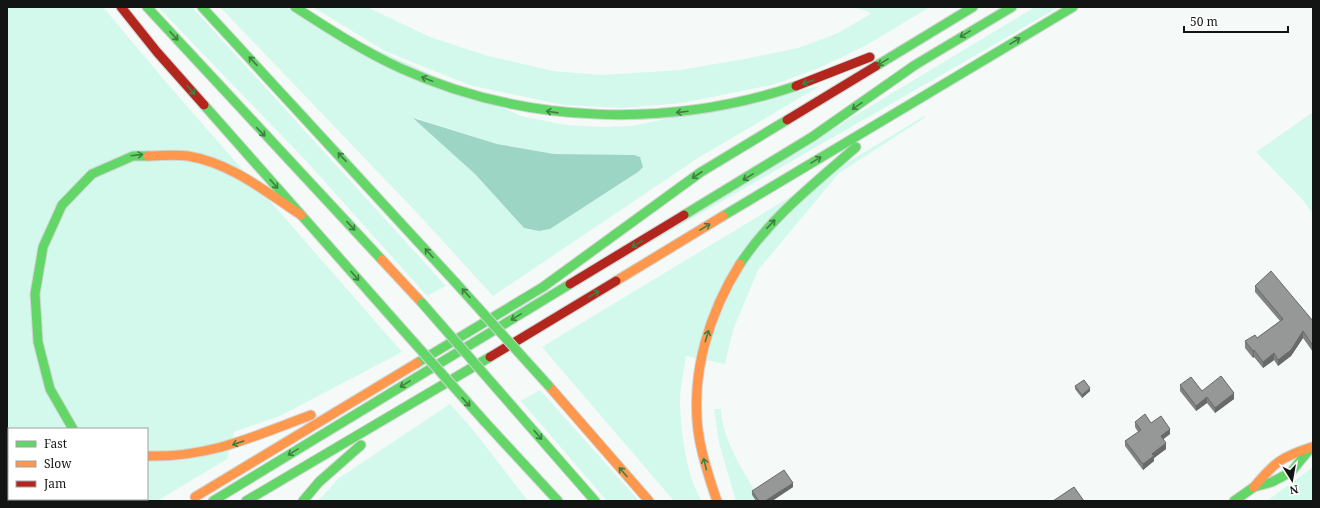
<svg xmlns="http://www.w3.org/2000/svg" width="1320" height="508" font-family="'Noto Serif',serif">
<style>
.green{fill:#d2f9ec;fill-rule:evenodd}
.water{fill:#9dd5c4}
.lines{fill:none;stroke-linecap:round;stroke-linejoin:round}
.fast-casing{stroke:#d1d5d3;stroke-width:11}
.slow-casing{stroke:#d1d5d3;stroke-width:11}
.jam-casing{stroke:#d1d5d3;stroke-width:11}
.fast{stroke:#63d668;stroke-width:9}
.slow{stroke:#ff974d;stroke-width:9}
.jam{stroke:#b3261e;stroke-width:9}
.fast-bridge-casing{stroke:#d1d5d3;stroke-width:11;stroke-linecap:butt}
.fast-bridge{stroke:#63d668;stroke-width:9}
.wall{fill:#808382}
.shaded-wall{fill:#686a6a}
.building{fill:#959897;stroke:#686a6a}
.oneway{stroke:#3f7f42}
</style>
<rect width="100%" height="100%" fill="#f5faf8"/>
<g class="green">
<path d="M7 7H103L165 81 402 352 280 416 234 432 227 459 157 501H7ZM9 429H147V499H9Z"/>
<polygon points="158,7 192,7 446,286 427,296 308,163"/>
<path d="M220 7H285L521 116 566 125 602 127 632 126 820 86 698 158 493 296 419 215ZM415 118 497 144 554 154 634 156 638 172 550 229 539 231 524 228 475 174Z"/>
<polygon points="313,7 367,7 430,37 488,56 553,71 601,75 681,70 750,58 798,48 838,33 871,14 867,11 853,7 930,7 865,46 819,68 772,85 682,103 623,108 564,105 469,85 385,51"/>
<polygon points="1035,7 1059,7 516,320"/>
<polygon points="1313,112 1313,214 1302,199 1256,152"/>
<path d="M926 115 923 119 839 173 758 270 733 330 725 364 686 356C684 371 680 387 680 402 681 432 686 476 702 501H674L542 347Z"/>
<polygon points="540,390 639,501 607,501 521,401"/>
<polygon points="450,404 474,431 528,501 318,501 339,478"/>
<path d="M714 409H721C721 438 746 477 762 501H736L719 443Z"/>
<polygon points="1313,467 1313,501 1267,501"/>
</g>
<polygon class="water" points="413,118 497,144 554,154 634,155 640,157 643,167 638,172 550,229 539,231 524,228 475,174"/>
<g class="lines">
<g class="fast-casing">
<g id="fast">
<polyline points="147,7 382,260"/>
<polyline points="202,7 455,282"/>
<path d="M295 7C329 29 363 51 400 68 523 124 668 129 796 86"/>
<polyline points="876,66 973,7"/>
<polyline points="204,105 394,320"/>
<polyline points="684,215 812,137 915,65 1012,7"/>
<polyline points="723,216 1073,7"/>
<path d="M740 264C771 217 814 184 856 147"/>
<polyline points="417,363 543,287 701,172 787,120"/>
<polyline points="512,406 595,501"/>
<polyline points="485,422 558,501"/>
<polyline points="73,429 50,389 38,342 35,294 43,247 62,205 92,174 133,156 148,156"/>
<polyline points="213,501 570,284"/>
<polyline points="246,501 490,357"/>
<polyline points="303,501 319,482 361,445"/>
<polyline points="1234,501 1254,487 1272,482 1291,472 1310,449"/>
</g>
</g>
<g class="slow-casing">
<g id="slow">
<path d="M148 156C161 156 175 154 188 156 231 163 266 192 301 215"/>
<polyline points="382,260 422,303"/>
<polyline points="616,281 723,216"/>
<polyline points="548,385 649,501"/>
<path d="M147 456C209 458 255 436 311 415"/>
<path d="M1254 487C1275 462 1281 457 1312 447"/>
<polyline points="195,497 417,363"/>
<path d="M717 501C709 478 701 454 698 430 691 373 709 313 740 264"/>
</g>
</g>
<g class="jam-casing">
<g id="jam">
<polyline points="121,7 157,52 204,105"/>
<polyline points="796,86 870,57"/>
<polyline points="787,120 876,66"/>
<polyline points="570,284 684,215"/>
<polyline points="490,357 616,281"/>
</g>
</g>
<use href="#fast" class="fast"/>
<use href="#slow" class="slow"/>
<use href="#jam" class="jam"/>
<g class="fast-bridge-casing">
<g id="fast-bridge">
<polyline points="455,282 548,385"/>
<polyline points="422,303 512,406"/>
<polyline points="394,320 485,422"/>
</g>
</g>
<use href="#fast-bridge" class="fast-bridge"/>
</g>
<g class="wall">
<polygon points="1255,286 1313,321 1313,352 1303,338 1291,356 1278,366 1274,360 1263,368 1254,357 1253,358 1245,348 1245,341 1257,338 1280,321 1255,292"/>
<polygon points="1180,385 1202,391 1234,399 1215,413 1207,403 1196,411 1180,391"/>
<polygon points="1075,386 1090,391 1082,398 1075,389"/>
<polygon points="1135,422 1151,423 1170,434 1163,439 1166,449 1154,458 1154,461 1143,470 1125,446 1125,441 1138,432 1135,427"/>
<polygon points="793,487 772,501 756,501 752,495 752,491"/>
</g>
<g class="shaded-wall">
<polygon points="1303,331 1303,338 1291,356 1278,366 1278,360"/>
<polygon points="1254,350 1254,357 1253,358 1253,351"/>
<polygon points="1274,353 1274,360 1263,368 1263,362"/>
<polygon points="1090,388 1090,391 1082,398 1082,395"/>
<polygon points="1234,393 1234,399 1215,413 1215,408"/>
<polygon points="1207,397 1207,403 1196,411 1196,406"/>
<polygon points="1170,429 1170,434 1161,441 1161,436"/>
<polygon points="1166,443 1166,449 1154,458 1154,461 1143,470 1143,464 1152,454"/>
<polygon points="793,483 793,487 772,501 765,501"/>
</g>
<g class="building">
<polygon points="1271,271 1313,321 1313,346 1303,331 1291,350 1278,360 1274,353 1263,362 1254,350 1253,351 1245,341 1255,335 1257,338 1283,319 1255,286"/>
<polygon points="1221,376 1234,393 1215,408 1207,397 1196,406 1180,385 1191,377 1202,391"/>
<polygon points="1084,380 1090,388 1082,395 1075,386"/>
<polygon points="1145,414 1151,423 1161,416 1170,429 1161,436 1166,443 1152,454 1154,456 1143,464 1125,441 1141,430 1135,422"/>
<polygon points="784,470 793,483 765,501 759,501 752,491"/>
<polygon points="1074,487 1084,501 1053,501"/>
</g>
<defs><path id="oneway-shaft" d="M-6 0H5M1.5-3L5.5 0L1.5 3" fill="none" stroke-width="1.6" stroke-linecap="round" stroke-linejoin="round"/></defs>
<g class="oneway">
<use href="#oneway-shaft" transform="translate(965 34) rotate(149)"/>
<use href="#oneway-shaft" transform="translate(174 36) rotate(47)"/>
<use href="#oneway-shaft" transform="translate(1015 41) rotate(-31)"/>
<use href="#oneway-shaft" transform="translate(253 61) rotate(-133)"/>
<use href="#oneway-shaft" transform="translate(883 62) rotate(149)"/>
<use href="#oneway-shaft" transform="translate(427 79) rotate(-159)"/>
<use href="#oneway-shaft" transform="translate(808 82) rotate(160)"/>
<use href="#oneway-shaft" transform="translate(191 90) rotate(49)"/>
<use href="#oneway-shaft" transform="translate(857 106) rotate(145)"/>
<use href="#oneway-shaft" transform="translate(552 112) rotate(-172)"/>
<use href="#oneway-shaft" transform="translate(682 112) rotate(173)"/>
<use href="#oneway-shaft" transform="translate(261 132) rotate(46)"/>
<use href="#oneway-shaft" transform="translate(137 155) rotate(-7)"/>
<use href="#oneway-shaft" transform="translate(342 157) rotate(-133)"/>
<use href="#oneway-shaft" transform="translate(816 160) rotate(-31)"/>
<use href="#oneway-shaft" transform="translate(697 175) rotate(147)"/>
<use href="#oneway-shaft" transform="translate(748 177) rotate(149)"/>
<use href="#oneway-shaft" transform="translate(274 184) rotate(49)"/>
<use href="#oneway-shaft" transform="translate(771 224) rotate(-46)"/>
<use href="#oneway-shaft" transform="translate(351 226) rotate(47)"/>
<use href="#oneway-shaft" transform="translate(705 227) rotate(-31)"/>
<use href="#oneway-shaft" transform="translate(637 244) rotate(149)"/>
<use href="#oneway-shaft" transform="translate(429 253) rotate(-132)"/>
<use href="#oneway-shaft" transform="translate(355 276) rotate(49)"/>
<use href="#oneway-shaft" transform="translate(466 293) rotate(-132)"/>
<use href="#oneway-shaft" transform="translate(594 294) rotate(-31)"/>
<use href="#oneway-shaft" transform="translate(516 317) rotate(149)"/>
<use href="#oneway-shaft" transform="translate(707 336) rotate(-73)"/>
<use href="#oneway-shaft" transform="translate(405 384) rotate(149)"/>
<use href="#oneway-shaft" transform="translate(466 402) rotate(48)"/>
<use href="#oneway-shaft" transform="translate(538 435) rotate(49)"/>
<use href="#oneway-shaft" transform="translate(238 443) rotate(161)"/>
<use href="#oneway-shaft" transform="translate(293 452) rotate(148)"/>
<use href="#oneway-shaft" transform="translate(705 464) rotate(-104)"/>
<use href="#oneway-shaft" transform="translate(623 472) rotate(-131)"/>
</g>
<rect width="1320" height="508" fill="none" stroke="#131514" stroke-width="16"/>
<rect x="8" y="428" width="140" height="72" fill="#ffffff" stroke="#a1a1a1"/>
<rect x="16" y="441" width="20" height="6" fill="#63d668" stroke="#a1a1a1"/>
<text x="44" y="448" font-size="12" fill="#131514">Fast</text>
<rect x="16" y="461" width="20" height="6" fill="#ff974d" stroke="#a1a1a1"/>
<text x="44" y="468" font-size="12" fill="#131514">Slow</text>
<rect x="16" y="481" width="20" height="6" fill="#b3261e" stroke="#a1a1a1"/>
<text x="44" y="488" font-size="12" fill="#131514">Jam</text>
<g transform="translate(1292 480) rotate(169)" stroke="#ffffff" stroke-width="3" paint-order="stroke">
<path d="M0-3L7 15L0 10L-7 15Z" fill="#131514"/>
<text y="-6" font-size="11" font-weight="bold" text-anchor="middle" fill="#131514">N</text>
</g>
<path d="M1184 26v6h104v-6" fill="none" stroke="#131514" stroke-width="2"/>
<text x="1190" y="26" font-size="12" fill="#131514" stroke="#ffffff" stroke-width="3" paint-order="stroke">50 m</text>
</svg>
